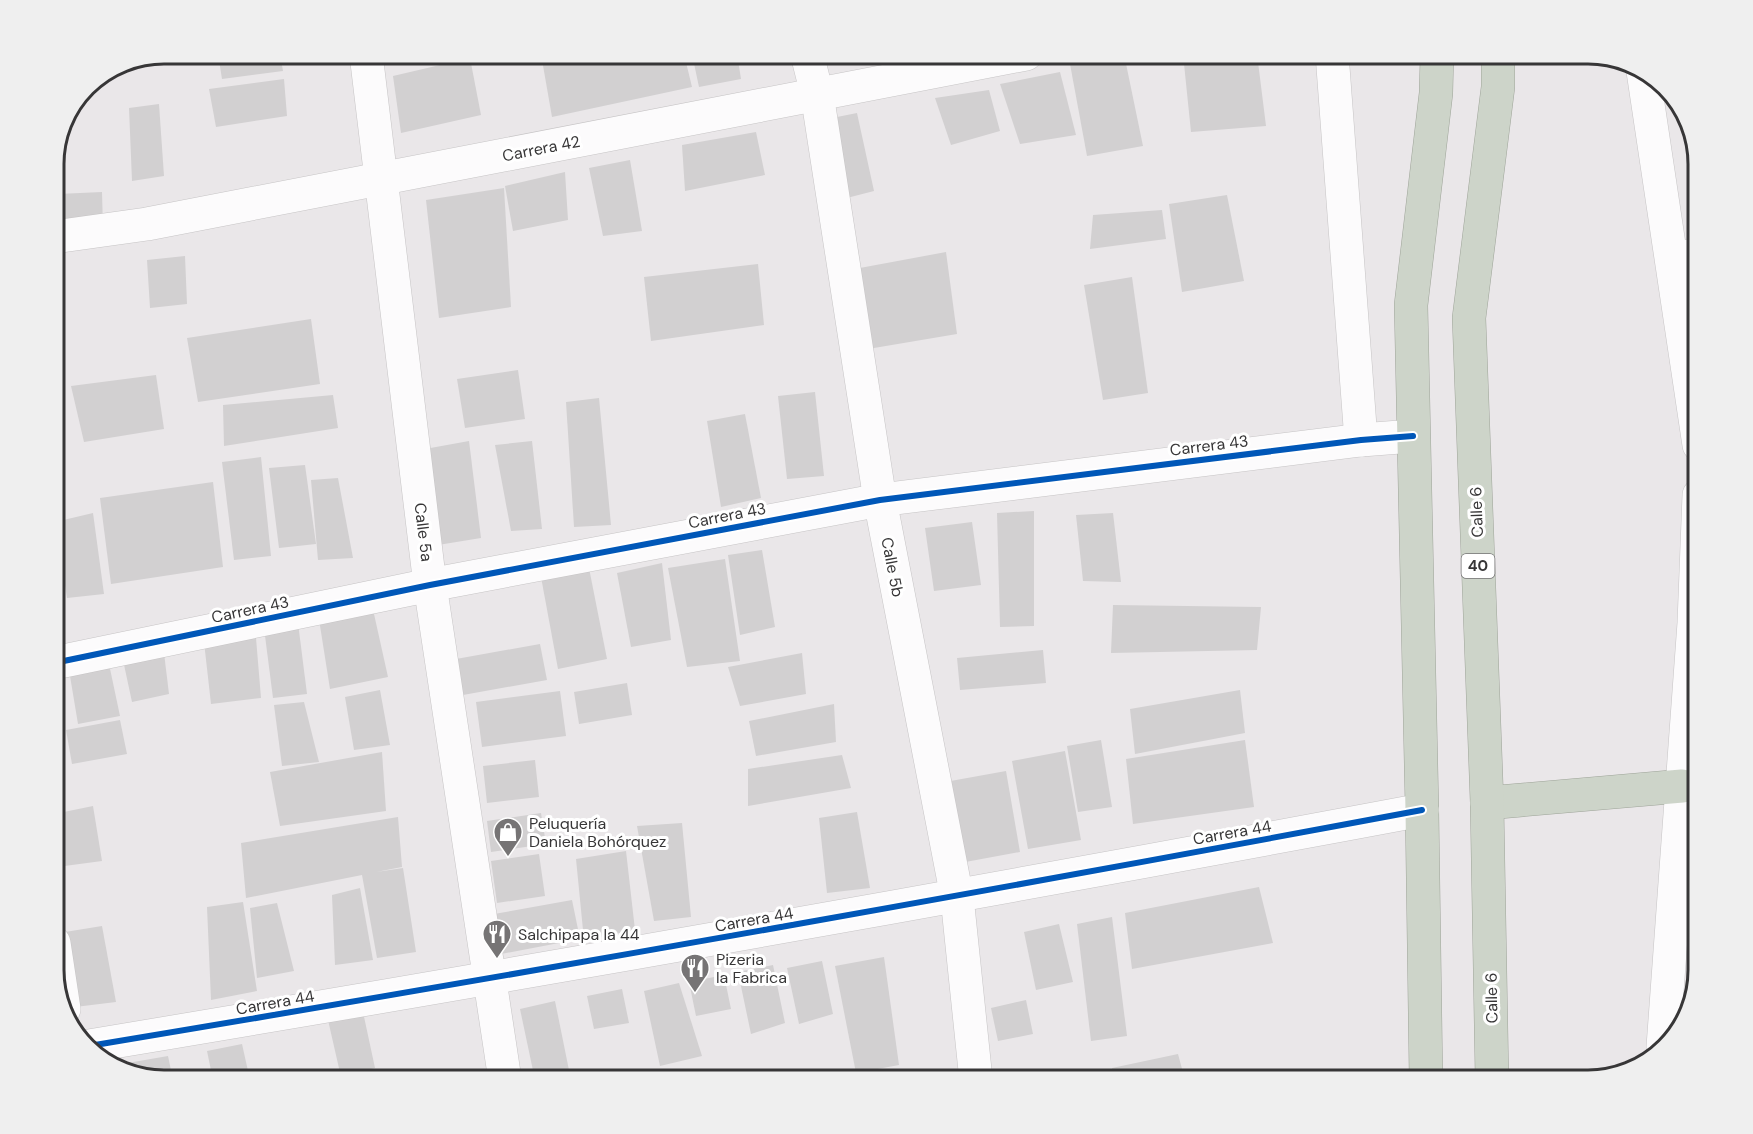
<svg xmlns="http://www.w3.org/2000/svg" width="1753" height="1134" font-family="'DM Sans',sans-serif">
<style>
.building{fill:#d2d0d1}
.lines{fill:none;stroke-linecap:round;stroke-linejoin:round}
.lane-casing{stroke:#c6c4c5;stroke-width:21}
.street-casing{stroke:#c6c4c5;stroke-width:34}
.secondary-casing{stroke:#c6c4c5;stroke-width:34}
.highway-casing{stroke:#9ea499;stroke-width:34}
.lane{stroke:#fcfbfc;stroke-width:20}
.street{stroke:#fcfbfc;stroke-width:33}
.secondary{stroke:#fcfbfc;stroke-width:33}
.highway{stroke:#cdd4c9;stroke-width:33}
.cycleway-casing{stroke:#fff;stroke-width:10}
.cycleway{stroke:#0057b8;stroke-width:6}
.labels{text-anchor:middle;stroke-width:6;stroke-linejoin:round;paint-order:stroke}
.shield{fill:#fff;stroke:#737273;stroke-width:1.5}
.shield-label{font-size:15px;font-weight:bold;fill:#373637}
.street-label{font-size:16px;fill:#373637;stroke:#fff}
.poi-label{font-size:16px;fill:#373637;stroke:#fff;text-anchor:start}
.rim{fill:none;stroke:#373637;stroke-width:3}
</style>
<rect width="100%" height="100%" fill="#eae7e9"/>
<g class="building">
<polygon points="218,54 280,54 283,71 222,79"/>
<polygon points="541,54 684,54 692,87 552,117"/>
<polygon points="692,54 737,54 741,79 699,87"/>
<polygon points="1118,54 1124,54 1143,146 1087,156 1070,64"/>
<polygon points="1183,54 1257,54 1266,126 1191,132"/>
<polygon points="470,58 481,115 401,133 393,76"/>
<polygon points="1060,72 1076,135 1020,144 1000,84"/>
<polygon points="284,79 287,116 216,127 209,89"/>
<polygon points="989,90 1000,131 951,145 935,98"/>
<polygon points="159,104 164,176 132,181 129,108"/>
<polygon points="857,113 874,191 839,200 822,120"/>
<polygon points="756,132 765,175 685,191 682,145"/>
<polygon points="630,160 642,231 603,236 589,168"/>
<polygon points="565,172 568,220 513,231 505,186"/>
<polygon points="504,188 511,307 439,318 426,200"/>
<polygon points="102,192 103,228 59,230 58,194"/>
<polygon points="1227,195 1244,281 1182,292 1169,204"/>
<polygon points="1162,210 1166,239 1090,249 1093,215"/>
<polygon points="946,252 957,334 868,349 849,270"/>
<polygon points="185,256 187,304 150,308 147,260"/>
<polygon points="758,264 764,325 651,341 644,277"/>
<polygon points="1132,277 1148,393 1103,400 1084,285"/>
<polygon points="311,319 320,384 198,402 187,338"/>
<polygon points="518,370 525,419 465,428 457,379"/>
<polygon points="156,375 164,429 84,442 71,386"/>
<polygon points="815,392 824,476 787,479 778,396"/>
<polygon points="333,395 338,428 224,446 223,405"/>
<polygon points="599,398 611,525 574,527 566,402"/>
<polygon points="745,414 761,498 721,507 707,421"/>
<polygon points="469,441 481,538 438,545 425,449"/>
<polygon points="532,441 542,529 511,531 495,445"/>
<polygon points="261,457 271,556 234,560 222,462"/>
<polygon points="305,465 316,544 279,548 269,468"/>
<polygon points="338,478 353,558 318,560 311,480"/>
<polygon points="213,482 223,567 111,584 100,498"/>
<polygon points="1034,511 1034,626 1000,627 997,513"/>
<polygon points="93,513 104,594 67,598 55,522"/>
<polygon points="1113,513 1121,582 1083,581 1076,515"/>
<polygon points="972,522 981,585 934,591 925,528"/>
<polygon points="762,550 775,627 740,635 728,555"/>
<polygon points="725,559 740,661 687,667 668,568"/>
<polygon points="662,563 671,640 631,647 617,573"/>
<polygon points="589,568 607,659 558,669 541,577"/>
<polygon points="372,605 388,677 330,689 318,613"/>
<polygon points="1113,605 1261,607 1257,650 1111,653"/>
<polygon points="298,623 307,694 273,698 264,628"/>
<polygon points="255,626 261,698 211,704 203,633"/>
<polygon points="540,644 547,680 463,695 456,659"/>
<polygon points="1043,650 1046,683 960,690 957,658"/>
<polygon points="164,653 169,694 132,702 123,660"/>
<polygon points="802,653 806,694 740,706 728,667"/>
<polygon points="109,664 120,716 78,724 69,670"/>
<polygon points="627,683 632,715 579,724 574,692"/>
<polygon points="380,690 390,745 354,750 345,697"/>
<polygon points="1240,690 1245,733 1135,754 1130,709"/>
<polygon points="560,691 566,736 482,747 476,702"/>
<polygon points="304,702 319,762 282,766 274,705"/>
<polygon points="834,704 836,742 756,756 749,721"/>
<polygon points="120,720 127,754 72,764 66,730"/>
<polygon points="1101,740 1112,807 1078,812 1067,746"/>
<polygon points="1245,740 1254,807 1133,824 1126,759"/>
<polygon points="1065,751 1081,840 1028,849 1012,761"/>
<polygon points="382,752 386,811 280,826 270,772"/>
<polygon points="842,755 851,788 748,806 748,769"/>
<polygon points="535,760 539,797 487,803 483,766"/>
<polygon points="1006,771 1020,852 960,863 945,782"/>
<polygon points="93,806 102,861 57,867 54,851 54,814"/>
<polygon points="857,812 870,888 827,893 819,818"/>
<polygon points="541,813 546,844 491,852 487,821"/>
<polygon points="398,817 402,867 376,872 403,868 416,952 377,958 362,875 246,898 241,843"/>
<polygon points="682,823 691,917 654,921 637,826"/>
<polygon points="626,851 635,930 584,940 576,859"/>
<polygon points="539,854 545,896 497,903 491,861"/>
<polygon points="1259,887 1273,943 1132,969 1125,913"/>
<polygon points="360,888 373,960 335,965 332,895"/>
<polygon points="572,900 580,939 501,954 494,914"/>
<polygon points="243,902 257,991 211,1000 207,907"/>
<polygon points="277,903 294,971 257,978 250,908"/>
<polygon points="1112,917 1127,1036 1091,1041 1077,924"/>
<polygon points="1059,924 1073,982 1036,990 1024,932"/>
<polygon points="102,926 116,1002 75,1007 65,932"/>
<polygon points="884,957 899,1065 856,1073 835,966"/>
<polygon points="822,961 833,1014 799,1024 787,968"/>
<polygon points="773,965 785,1023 751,1034 738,972"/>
<polygon points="724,975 731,1009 696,1016 689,982"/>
<polygon points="679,983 702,1056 660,1066 644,991"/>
<polygon points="622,989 629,1023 594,1029 587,996"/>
<polygon points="1026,1000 1033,1034 998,1041 991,1008"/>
<polygon points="555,1001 571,1080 535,1080 520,1009"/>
<polygon points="363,1012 375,1068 341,1077 328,1020"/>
<polygon points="242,1044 250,1080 213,1080 207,1051"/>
<polygon points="1178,1054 1185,1080 1115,1080 1112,1068"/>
<polygon points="168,1056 173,1080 165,1080 116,1065"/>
</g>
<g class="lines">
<g class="lane-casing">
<g id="lane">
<polyline points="1671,253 1699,247"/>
<polyline points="1675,880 1699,884"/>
</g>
</g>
<g class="street-casing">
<g id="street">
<polyline points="366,54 430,585 505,1080"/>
<polyline points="807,54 817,94 880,500 957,897 976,1080"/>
<polyline points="1332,54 1361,440"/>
<polyline points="54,237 147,224 1026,54"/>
<polyline points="54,663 430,585 880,500 1361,440 1413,436"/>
<polyline points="54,943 64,1009"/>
<path d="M89 1046C534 972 979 893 1422 810"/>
</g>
</g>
<g class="secondary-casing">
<g id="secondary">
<polyline points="1643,71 1699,445"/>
<polyline points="1663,1047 1694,623 1699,495"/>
</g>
</g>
<g class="highway-casing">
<g id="highway">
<polyline points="1487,803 1682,786"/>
<polyline points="1426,1080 1422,810 1411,305 1436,93 1437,54"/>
<polyline points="1492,1080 1487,803 1469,318 1498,87 1498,54"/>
</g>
</g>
<use href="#lane" class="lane"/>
<use href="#street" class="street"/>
<use href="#secondary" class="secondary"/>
<use href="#highway" class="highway"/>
<g class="cycleway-casing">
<g id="cycleway">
<polyline points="54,663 430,585 880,500 1361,440 1413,436"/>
<path d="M89 1046C534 972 979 893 1422 810"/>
</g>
</g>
<use href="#cycleway" class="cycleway"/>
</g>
<defs>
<g id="shop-pin" transform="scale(1.5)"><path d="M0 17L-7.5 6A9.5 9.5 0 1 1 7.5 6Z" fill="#767475" stroke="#fff"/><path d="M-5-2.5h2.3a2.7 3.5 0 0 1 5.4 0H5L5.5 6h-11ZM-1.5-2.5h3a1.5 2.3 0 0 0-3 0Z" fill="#fff"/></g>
<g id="restaurant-pin" transform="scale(1.5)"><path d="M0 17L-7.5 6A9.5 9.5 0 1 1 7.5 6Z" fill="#767475" stroke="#fff"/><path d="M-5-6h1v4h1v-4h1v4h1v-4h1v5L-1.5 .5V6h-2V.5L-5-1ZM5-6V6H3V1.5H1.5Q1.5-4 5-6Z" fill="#fff"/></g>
</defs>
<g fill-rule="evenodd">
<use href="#shop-pin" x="508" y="832"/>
<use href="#restaurant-pin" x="497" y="934"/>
<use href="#restaurant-pin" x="695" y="968"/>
</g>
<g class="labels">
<rect class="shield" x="1461.5" y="554" width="33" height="24" rx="4.5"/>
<g class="shield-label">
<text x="1478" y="571">40</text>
</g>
<g class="street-label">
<text transform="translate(541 148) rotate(-11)" y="6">Carrera 42</text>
<text transform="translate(1209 445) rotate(-7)" y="6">Carrera 43</text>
<text transform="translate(1476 512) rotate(-92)" y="6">Calle 6</text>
<text transform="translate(727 515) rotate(-11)" y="6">Carrera 43</text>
<text transform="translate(424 532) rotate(83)" y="6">Calle 5a</text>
<text transform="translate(893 567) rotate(79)" y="6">Calle 5b</text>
<text transform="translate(250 609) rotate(-12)" y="6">Carrera 43</text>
<text transform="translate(1232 832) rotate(-10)" y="6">Carrera 44</text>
<text transform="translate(754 919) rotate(-10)" y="6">Carrera 44</text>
<text transform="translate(1491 998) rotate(-91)" y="6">Calle 6</text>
<text transform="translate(275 1002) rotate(-10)" y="6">Carrera 44</text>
</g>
<g class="poi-label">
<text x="529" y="829">Peluquería<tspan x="529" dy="18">Daniela Bohórquez</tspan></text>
<text x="518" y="940">Salchipapa la 44</text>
<text x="716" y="965">Pizeria<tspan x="716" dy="18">la Fabrica</tspan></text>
</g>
</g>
<path d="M0 0H1753V1134H0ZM164 64H1588A100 100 0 0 1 1688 164V970A100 100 0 0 1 1588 1070H164A100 100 0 0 1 64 970V164A100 100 0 0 1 164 64Z" fill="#efefef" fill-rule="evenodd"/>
<path class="rim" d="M164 64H1588A100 100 0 0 1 1688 164V970A100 100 0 0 1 1588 1070H164A100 100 0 0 1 64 970V164A100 100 0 0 1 164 64Z"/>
</svg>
